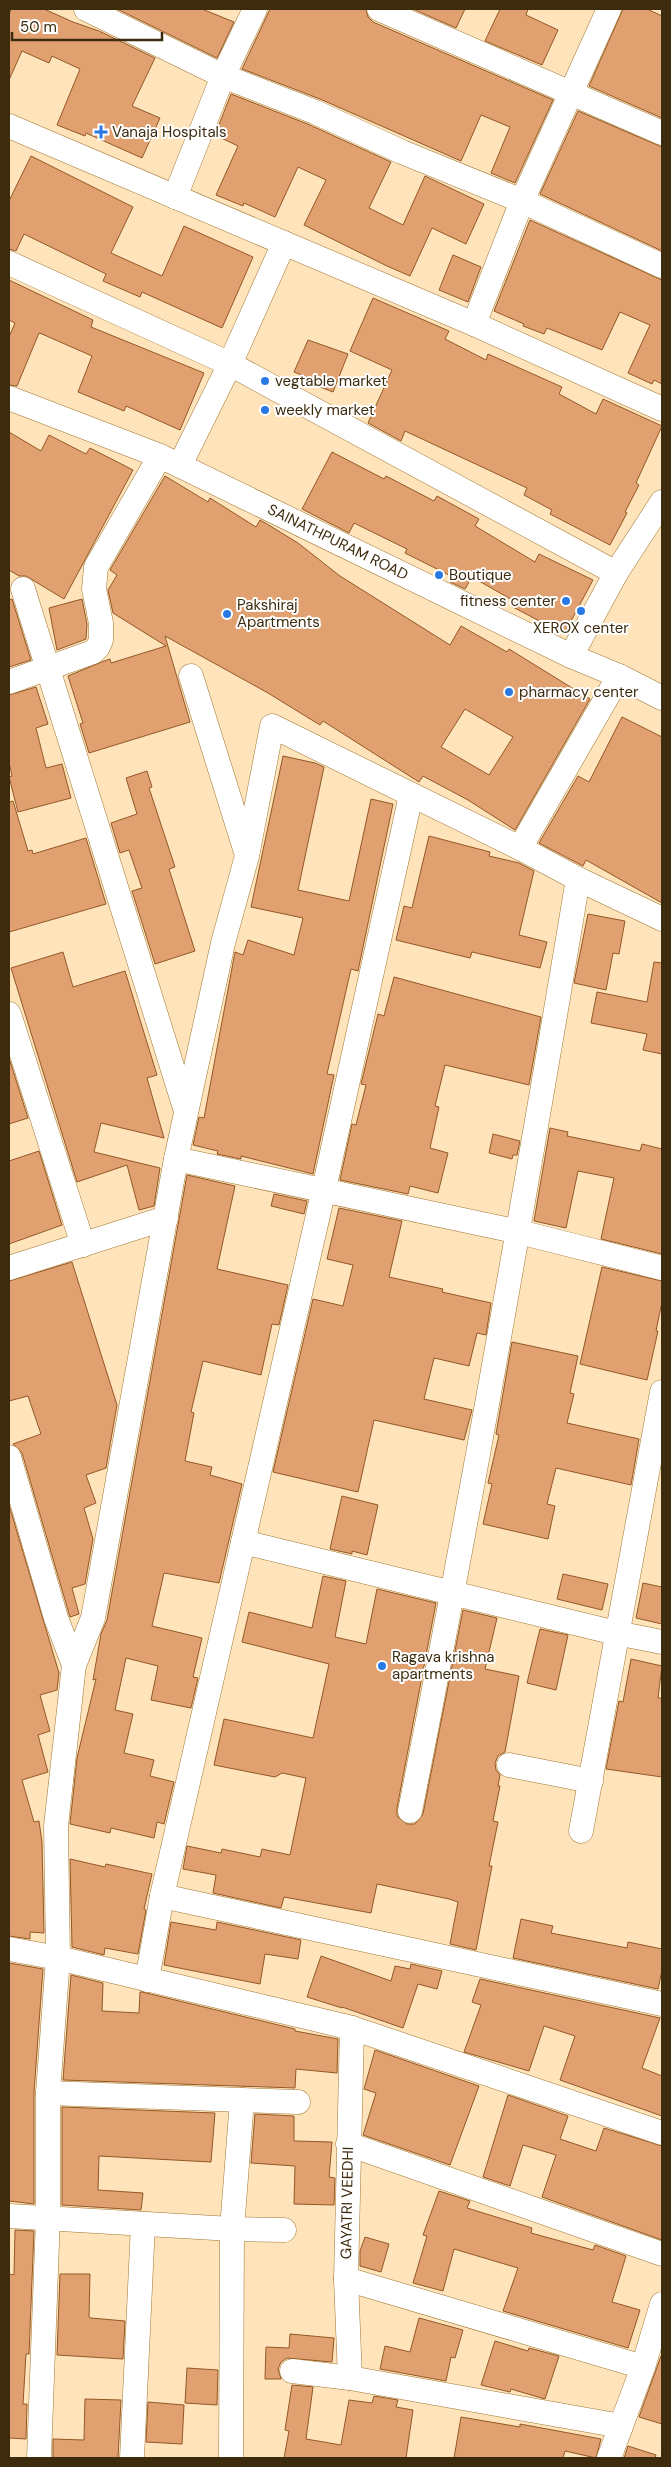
<svg xmlns="http://www.w3.org/2000/svg" width="671" height="2467" font-family="'DM Sans',sans-serif">
<style>
.building{fill:#e1a06f;stroke:#935826;fill-rule:evenodd}
.lines{fill:none;stroke-linecap:round;stroke-linejoin:round}
.minor-casing{stroke:#a17731;stroke-width:25}
.minor{stroke:#fff;stroke-width:24}
.poi-dot{fill:#2879e4;stroke:#fff;stroke-width:2}
.labels{text-anchor:middle;stroke-width:4;stroke-linejoin:round;paint-order:stroke}
.poi-label{font-size:15px;fill:#3d2b0d;stroke:#fff;text-anchor:start}
.street-label{font-size:15px;fill:#3d2b0d;stroke:#fff}
</style>
<rect width="100%" height="100%" fill="#ffe3bb"/>
<g class="building">
<polygon points="11,9 44,9 73,22 99,31 155,58 132,106 160,118 142,158 86,133 85,136 57,125 80,69 52,56 49,63 22,51 9,80 9,15"/>
<polygon points="117,9 202,9 234,22 217,58"/>
<polygon points="270,9 366,9 368,17 373,22 553,100 515,183 491,173 510,127 481,115 461,161 320,99 242,69"/>
<polygon points="413,9 465,9 456,28"/>
<polygon points="500,9 528,9 526,15 558,30 542,65 485,41"/>
<polygon points="623,9 647,9 662,16 662,118 589,86"/>
<polygon points="231,94 310,125 391,162 369,208 403,225 425,176 484,204 466,244 432,228 410,276 387,266 304,225 326,180 298,167 275,217 244,203 243,206 216,195 238,146 215,135"/>
<polygon points="578,111 662,147 662,251 540,194"/>
<polygon points="31,156 133,207 111,253 162,276 184,226 253,257 222,328 142,292 140,297 103,281 106,274 24,234 16,251 9,249 9,201"/>
<polygon points="530,220 662,280 662,384 654,380 652,384 628,373 650,325 620,312 602,350 547,328 544,334 523,326 524,324 494,311"/>
<polygon points="453,255 481,267 468,302 439,290"/>
<polygon points="9,280 93,320 91,327 204,373 180,430 126,406 124,411 78,392 92,356 42,334 39,333 17,386 9,385 9,337 15,323 9,320"/>
<polygon points="373,298 449,331 445,339 486,360 488,354 562,387 559,394 596,414 603,399 662,426 636,483 639,485 625,512 627,513 610,545 550,514 552,510 524,495 527,488 405,431 401,441 368,423 392,370 350,351"/>
<polygon points="308,340 348,354 333,392 315,385 317,381 294,372"/>
<polygon points="9,432 41,451 49,435 86,454 90,448 133,470 64,599 26,576 19,576 9,570"/>
<polygon points="332,452 384,479 386,476 434,501 437,496 479,519 475,526 535,562 539,554 593,580 564,634 511,606 514,601 472,577 465,589 450,582 453,577 405,553 407,549 354,523 349,533 302,509"/>
<path d="M165 476 208 502 210 498 256 527 260 520 267 524 298 543 340 576 450 645 461 626 507 652 509 649 590 699 515 830 468 800 423 776 419 782 323 721 320 725 268 693 165 636 190 722 89 753 80 724 83 723 68 676 104 661 110 659 111 663 166 646 113 613 108 590 117 575 110 570ZM465 709 513 737 489 775 441 747Z"/>
<polygon points="12,599 31,660 9,667 9,600"/>
<polygon points="82,599 87,624 86,639 57,650 49,608"/>
<polygon points="36,687 48,724 36,728 46,768 62,764 71,798 18,812 9,777 12,776 9,762 9,695"/>
<polygon points="622,717 662,737 662,903 586,860 583,866 539,843 578,776 589,782"/>
<polygon points="283,756 315,763 324,767 298,890 349,901 371,799 393,804 358,971 351,969 327,1074 334,1075 313,1174 241,1156 241,1159 217,1154 218,1151 193,1145 199,1117 204,1118 235,952 243,955 248,940 294,955 303,918 251,907"/>
<polygon points="147,771 152,787 149,788 175,867 169,869 195,951 155,964 132,891 142,888 129,850 120,853 111,823 137,814 126,778"/>
<polygon points="13,801 28,851 32,850 33,854 86,838 106,904 9,932 9,802"/>
<polygon points="429,836 490,852 489,856 519,863 534,871 519,935 547,942 540,968 472,952 470,958 396,940 404,906 412,908"/>
<polygon points="588,914 625,921 619,954 613,953 606,990 574,983"/>
<polygon points="63,952 73,987 125,971 157,1075 147,1078 164,1138 101,1123 94,1152 160,1168 154,1206 139,1210 127,1165 77,1182 11,968"/>
<polygon points="654,962 662,963 662,1054 643,1050 647,1034 591,1023 597,992 647,1002"/>
<polygon points="394,977 541,1017 529,1085 445,1065 435,1106 439,1107 430,1148 448,1153 438,1193 410,1186 408,1194 340,1180 352,1124 356,1125 366,1085 361,1084 378,1014 384,1016"/>
<polygon points="9,1058 28,1118 9,1124"/>
<polygon points="550,1128 568,1132 567,1136 640,1151 642,1144 662,1149 662,1254 601,1239 614,1178 578,1171 566,1228 534,1221"/>
<polygon points="493,1134 520,1141 517,1155 513,1155 512,1159 489,1153"/>
<polygon points="39,1151 62,1225 9,1244 9,1161"/>
<polygon points="187,1175 235,1186 217,1269 288,1285 279,1325 272,1324 261,1375 203,1361 191,1412 194,1413 185,1461 212,1467 210,1475 242,1484 219,1583 164,1573 152,1626 202,1638 193,1677 198,1678 191,1708 151,1700 158,1666 126,1658 115,1710 133,1714 124,1753 154,1760 150,1776 174,1782 164,1824 157,1822 154,1838 111,1828 110,1833 70,1824 77,1758 96,1679 93,1680 101,1634 107,1620"/>
<polygon points="274,1194 307,1201 304,1214 271,1206"/>
<polygon points="339,1208 402,1221 389,1277 443,1289 442,1292 491,1303 486,1335 477,1333 469,1366 434,1358 424,1399 472,1410 464,1440 374,1420 358,1492 273,1472 313,1299 343,1306 353,1265 327,1259"/>
<polygon points="72,1262 117,1405 106,1468 86,1475 96,1503 84,1508 93,1539 85,1584 72,1588 79,1614 70,1617 22,1453 13,1444 41,1434 28,1396 9,1401 9,1281"/>
<polygon points="602,1267 662,1281 662,1302 656,1331 658,1331 647,1380 580,1364"/>
<polygon points="512,1342 578,1356 570,1393 574,1394 567,1423 639,1439 631,1485 556,1468 547,1504 555,1506 548,1539 483,1524 492,1484 488,1483 499,1435 496,1434"/>
<polygon points="342,1496 378,1505 367,1555 352,1551 352,1554 330,1549"/>
<polygon points="9,1505 59,1673 57,1690 40,1695 50,1731 38,1735 48,1772 22,1780 34,1822 39,1821 42,1842 44,1933 30,1932 30,1939 9,1936"/>
<polygon points="563,1574 608,1584 602,1610 557,1599"/>
<polygon points="323,1576 346,1581 335,1637 366,1644 377,1589 436,1603 397,1808 397,1816 407,1824 415,1824 423,1814 463,1610 497,1618 485,1669 519,1676 505,1752 498,1756 495,1763 496,1770 500,1775 498,1786 500,1786 493,1821 498,1822 489,1866 492,1866 476,1950 450,1944 458,1902 449,1899 377,1884 371,1913 284,1897 281,1908 213,1893 216,1875 183,1869 187,1846 221,1853 222,1849 260,1857 262,1849 290,1855 306,1778 282,1773 275,1777 214,1765 224,1719 313,1738 329,1664 242,1642 249,1612 312,1628"/>
<polygon points="643,1583 662,1587 662,1624 636,1618"/>
<polygon points="540,1629 568,1635 556,1690 527,1683"/>
<polygon points="631,1659 662,1666 658,1698 662,1698 662,1777 606,1769 619,1701 623,1702"/>
<polygon points="70,1859 105,1867 106,1864 152,1874 144,1909 146,1910 138,1954 105,1948 104,1955 72,1947"/>
<polygon points="521,1919 553,1926 551,1933 627,1948 628,1942 662,1949 662,1970 658,1989 513,1958"/>
<polygon points="171,1922 216,1930 217,1922 301,1940 298,1959 265,1954 260,1984 164,1965"/>
<polygon points="321,1956 391,1981 395,1966 410,1969 411,1964 442,1971 437,1989 418,1984 403,2028 342,2007 342,2008 307,1997"/>
<polygon points="9,1963 43,1969 34,2092 34,2204 9,2201"/>
<polygon points="71,1975 103,1983 102,2011 139,2013 140,1992 142,1992 295,2029 295,2031 338,2039 337,2073 296,2069 295,2088 63,2080"/>
<polygon points="480,1979 660,2018 642,2068 662,2076 662,2116 560,2080 575,2036 544,2026 529,2071 464,2052 481,2005 472,2002"/>
<polygon points="375,2050 479,2086 450,2165 363,2135 376,2093 364,2089"/>
<polygon points="508,2095 568,2116 560,2139 596,2151 604,2128 662,2146 662,2240 542,2197 556,2155 523,2145 510,2186 483,2177"/>
<polygon points="62,2107 215,2113 211,2162 99,2156 98,2190 143,2193 141,2210 62,2205"/>
<polygon points="255,2114 294,2116 294,2141 332,2142 329,2177 335,2178 334,2205 294,2204 295,2166 251,2163"/>
<polygon points="439,2191 470,2201 467,2208 532,2228 531,2233 593,2250 595,2245 626,2256 612,2302 640,2310 628,2348 503,2311 518,2268 454,2249 443,2291 413,2283 427,2236 423,2235"/>
<polygon points="15,2230 34,2231 29,2354 26,2354 23,2404 27,2404 26,2439 9,2438 9,2274 14,2275"/>
<polygon points="365,2237 389,2244 381,2272 360,2266 360,2251"/>
<polygon points="60,2274 90,2274 89,2317 91,2318 125,2321 123,2359 57,2355"/>
<polygon points="419,2318 463,2330 455,2358 451,2357 446,2381 380,2369 385,2346 410,2352"/>
<polygon points="290,2334 334,2338 332,2362 287,2358 281,2362 278,2369 281,2379 265,2379 266,2347 289,2348"/>
<polygon points="495,2341 528,2351 529,2348 559,2356 545,2399 511,2389 510,2392 481,2385"/>
<polygon points="661,2356 662,2356 662,2424 639,2417"/>
<polygon points="187,2368 218,2370 217,2405 185,2403"/>
<polygon points="292,2385 313,2387 306,2439 341,2445 349,2400 372,2403 374,2396 398,2400 396,2407 413,2410 406,2458 284,2458 289,2431 285,2430"/>
<polygon points="85,2399 121,2400 118,2458 53,2458 53,2439 84,2440"/>
<polygon points="148,2402 184,2405 182,2444 146,2442"/>
<polygon points="461,2417 520,2427 520,2424 601,2439 596,2458 565,2451 563,2458 454,2458"/>
<polygon points="628,2446 656,2455 655,2458 624,2458"/>
</g>
<g class="lines">
<g class="minor-casing">
<g id="minor">
<polyline points="86,9 223,76 315,112 402,152 522,201 662,266"/>
<polyline points="379,9 662,133"/>
<polyline points="9,126 474,324 662,409"/>
<polyline points="175,197 223,76 255,9"/>
<polyline points="9,263 230,364 616,573"/>
<polyline points="474,324 522,201 609,9"/>
<polyline points="9,398 160,456 571,656 619,676 662,698"/>
<polyline points="180,465 230,364 284,243"/>
<polyline points="23,589 185,1108"/>
<polyline points="571,656 616,573 662,502"/>
<polyline points="191,676 246,852"/>
<polyline points="619,676 520,848 578,879 662,919"/>
<polyline points="9,682 93,652 98,647 101,640 101,623 94,589 96,567 160,456"/>
<polyline points="411,795 324,1189 162,1896 662,2004"/>
<polyline points="9,1014 83,1245"/>
<polyline points="176,1159 519,1232 662,1268"/>
<polyline points="9,1268 166,1218"/>
<polyline points="9,1457 56,1618 74,1665"/>
<polyline points="243,1542 616,1633 662,1642"/>
<polyline points="509,1765 591,1781"/>
<path d="M410 1811C472 1501 526 1190 578 879"/>
<polyline points="581,1831 662,1392"/>
<polyline points="9,1949 58,1958 352,2028 662,2133"/>
<polyline points="147,1980 162,1896"/>
<polyline points="48,2093 298,2102"/>
<polyline points="348,2144 662,2254"/>
<polyline points="9,2216 232,2229 284,2230"/>
<polyline points="346,2279 643,2367"/>
<polyline points="292,2371 350,2378 621,2426"/>
<polyline points="350,2378 346,2279 352,2028"/>
<polyline points="39,2458 48,2217 48,2093 58,1958 56,1826 74,1665 93,1618 176,1159 223,943 247,856 272,726 520,848"/>
<polyline points="132,2458 143,2224"/>
<polyline points="231,2458 232,2229 242,2100"/>
<polyline points="609,2458 643,2367 662,2304"/>
</g>
</g>
<use href="#minor" class="minor"/>
</g>
<g class="poi-dot">
<path d="M98.5 124.5h5v5h5v5h-5v5h-5v-5h-5v-5h5z"/>
<circle cx="265" cy="381" r="5"/>
<circle cx="265" cy="410" r="5"/>
<circle cx="439" cy="575" r="5"/>
<circle cx="566" cy="601" r="5"/>
<circle cx="581" cy="611" r="5"/>
<circle cx="227" cy="614" r="5"/>
<circle cx="509" cy="692" r="5"/>
<circle cx="382" cy="1666" r="5"/>
</g>
<g class="labels">
<g class="poi-label">
<text x="112" y="137">Vanaja Hospitals</text>
<text x="275" y="386">vegtable market</text>
<text x="275" y="415">weekly market</text>
<text x="449" y="580">Boutique</text>
<text x="556" y="606" text-anchor="end">fitness center</text>
<text x="237" y="610">Pakshiraj<tspan x="237" dy="17">Apartments</tspan></text>
<text x="581" y="633" text-anchor="middle">XEROX center</text>
<text x="519" y="697">pharmacy center</text>
<text x="392" y="1662">Ragava krishna<tspan x="392" dy="17">apartments</tspan></text>
</g>
<g class="street-label">
<text transform="translate(338 542) rotate(26)" y="5">SAINATHPURAM ROAD</text>
<text transform="translate(347 2203) rotate(-89)" y="5">GAYATRI VEEDHI</text>
</g>
</g>
<rect width="671" height="2467" fill="none" stroke="#3d2b0d" stroke-width="20"/>
<path d="M12 32v8h150v-8" fill="none" stroke="#3d2b0d" stroke-width="2.5"/>
<text x="20" y="32" font-size="15" fill="#3d2b0d" stroke="#ffffff" stroke-width="4" paint-order="stroke">50 m</text>
</svg>
